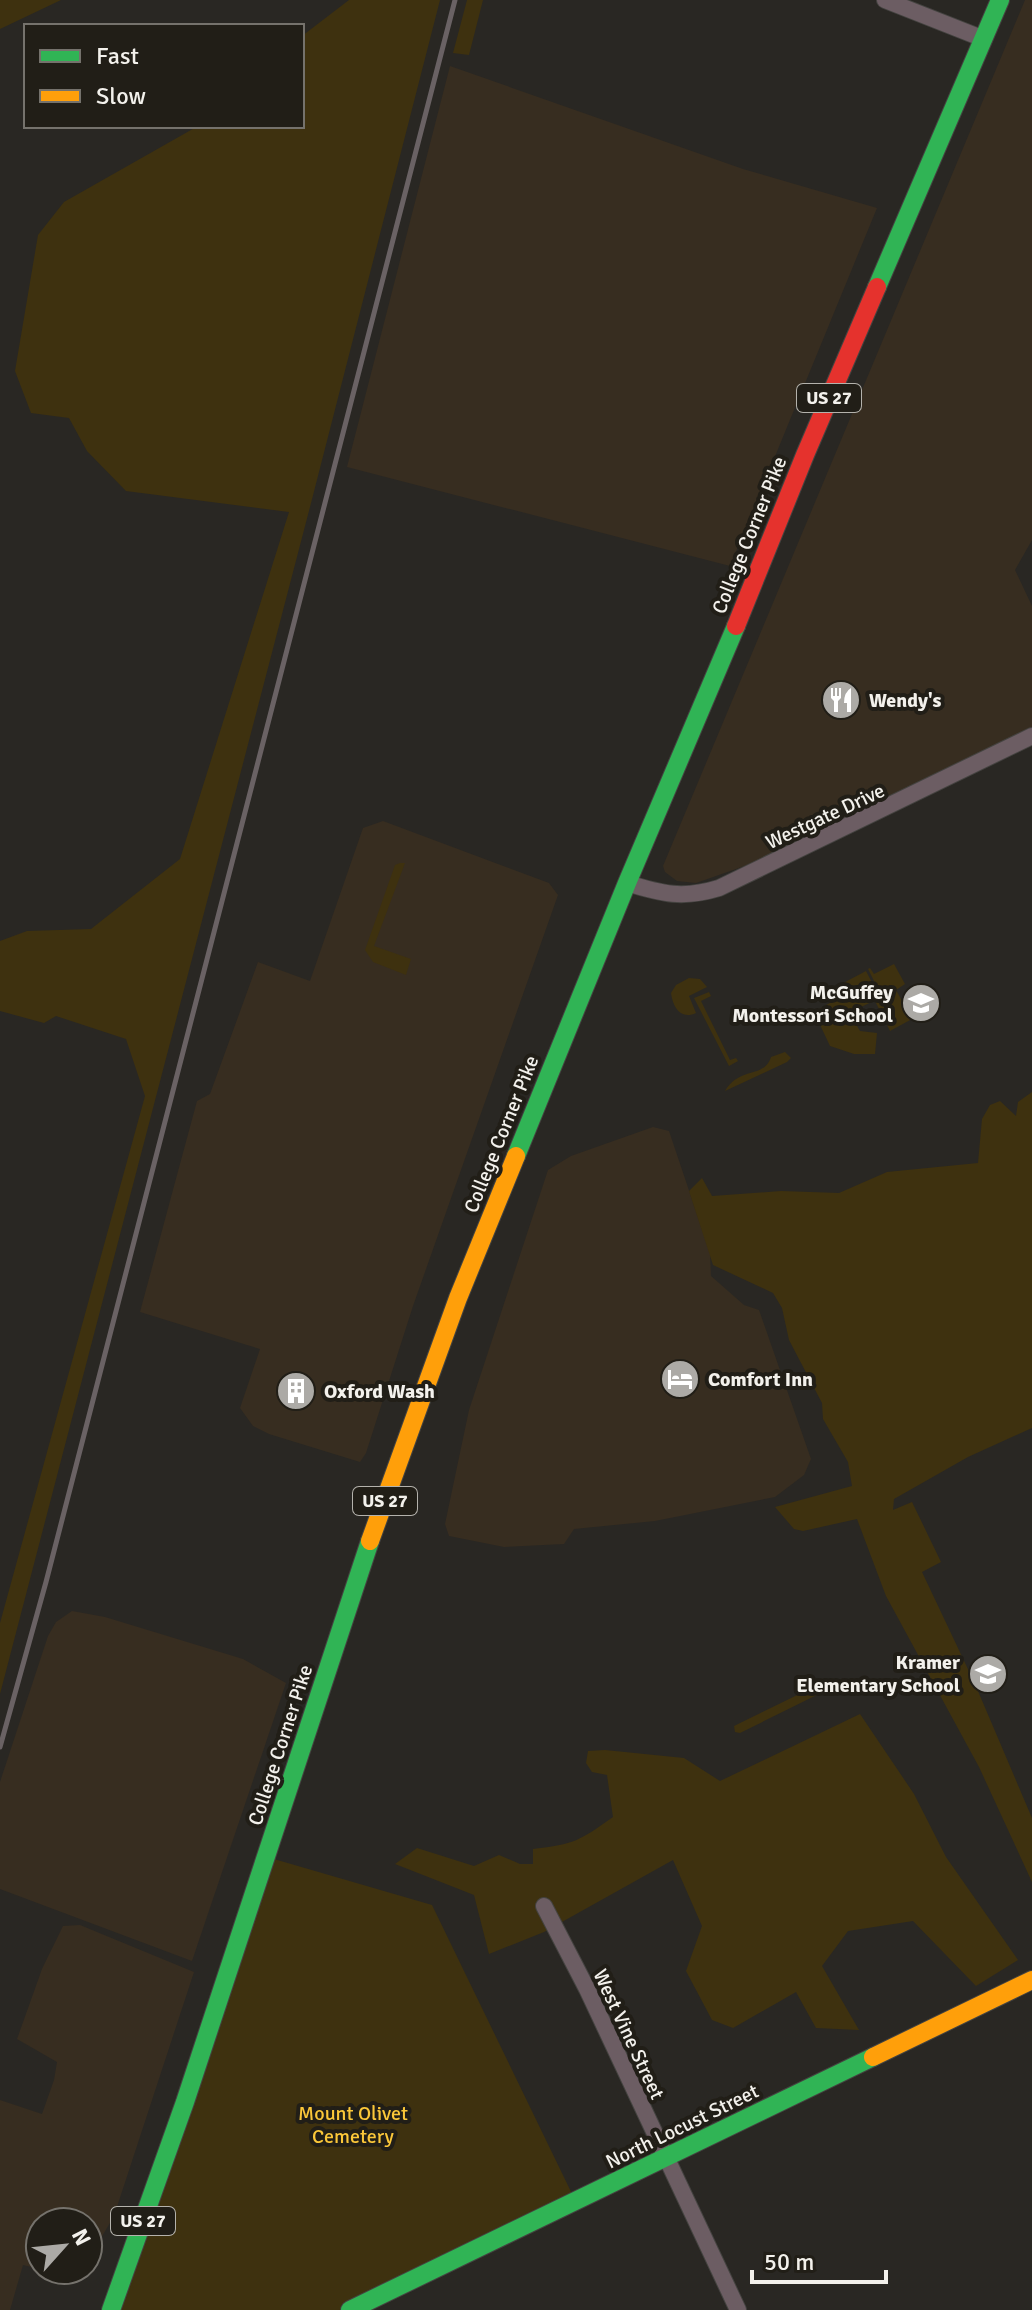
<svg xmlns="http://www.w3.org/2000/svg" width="1032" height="2310" font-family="Signika,sans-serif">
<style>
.commercial{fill:#372d20}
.green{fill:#3e310f}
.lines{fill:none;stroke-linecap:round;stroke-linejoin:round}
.street-casing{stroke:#444340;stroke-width:18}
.fast-casing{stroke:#444340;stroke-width:20}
.slow-casing{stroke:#444340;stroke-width:20}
.jam-casing{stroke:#444340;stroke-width:20}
.street{stroke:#6c5d63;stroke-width:16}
.fast{stroke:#30b455;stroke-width:18}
.slow{stroke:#ff9f0a;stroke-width:18}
.jam{stroke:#e5322d;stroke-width:18}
.rail{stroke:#6a6264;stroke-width:5}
.labels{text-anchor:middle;stroke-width:8;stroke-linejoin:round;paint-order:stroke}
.shield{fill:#211e17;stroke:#b4b2ac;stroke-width:2}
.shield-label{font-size:18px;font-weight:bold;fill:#f3f1ec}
.street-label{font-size:20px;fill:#f3f1ec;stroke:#211e17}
.poi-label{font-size:20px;font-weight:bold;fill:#f3f1ec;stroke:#211e17;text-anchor:start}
.park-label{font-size:20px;fill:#fbc739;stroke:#211e17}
</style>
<rect width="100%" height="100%" fill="#292723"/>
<g class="commercial">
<polygon points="1025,0 1032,0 1032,540 1015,570 1032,606 1032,727 756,862 696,883 677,881 665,872 663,866"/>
<polygon points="450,66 743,169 877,208 730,566 347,467"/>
<polygon points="383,821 549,883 558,895 413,1306 366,1453 360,1462 269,1434 253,1426 240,1408 260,1349 140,1312 197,1101 210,1094 258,962 310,981 363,828"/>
<polygon points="653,1127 669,1131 710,1253 711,1276 744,1305 759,1310 811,1459 804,1475 775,1497 655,1521 574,1529 564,1544 504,1547 449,1536 445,1524 469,1410 548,1170 571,1156"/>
<polygon points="72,1611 105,1617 243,1659 286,1683 192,1961 0,1889 0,1782 48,1636 56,1622"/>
<polygon points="80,1925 194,1972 114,2216 88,2260 88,2222 40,2222 40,2269 23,2265 10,2310 0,2310 0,2100 42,2114 54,2080 57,2062 17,2039 42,1969 63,1926"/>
</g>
<g class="green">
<polygon points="0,0 61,0 0,29"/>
<polygon points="349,0 440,0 310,507 0,1694 0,1623 145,1096 126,1039 56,1016 44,1023 0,1011 0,941 27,931 91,929 180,859 289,512 126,491 87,451 69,418 31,413 15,371 38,235 64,202 198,126 302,126 302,36"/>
<polygon points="467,0 483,0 469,55 453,53"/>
<polygon points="400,863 405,863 374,946 411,959 406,975 373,962 365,950 395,865"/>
<polygon points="894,964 905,984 896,990 912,1019 890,1031 875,1001 882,997 868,969 870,968 874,974"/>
<polygon points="866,971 880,998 861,1007 861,1015 853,1019 860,1031 877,1033 875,1054 854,1054 830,1046 814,1012 835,1000 830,990"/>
<path d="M689 978 700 979 707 987 689 996 696 1013C681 1020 673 1008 671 993L676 985Z"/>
<polygon points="709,992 711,996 701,1001 730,1060 736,1058 738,1061 729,1066 694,998"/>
<path d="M785 1052 791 1058 787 1062 725 1091C740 1066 764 1079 771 1057Z"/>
<polygon points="1032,1092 1032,1428 968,1457 894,1499 893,1510 912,1502 941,1562 922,1572 975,1684 1032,1818 1032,1882 979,1767 886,1596 857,1519 803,1531 794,1529 775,1507 852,1486 848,1462 823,1419 822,1403 789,1340 782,1308 773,1293 713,1265 689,1191 702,1178 712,1196 781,1191 839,1193 887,1172 978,1163 982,1119 990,1105 1000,1101 1016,1116 1018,1102"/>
<polygon points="828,1680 832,1684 831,1688 740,1733 735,1732 734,1726"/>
<path d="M860 1714 914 1794 946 1857 1018 1960 976 1986 913 1921 848 1931 822 1966 859 2030 816 2028 796 1992 733 2028 712 2020 686 1971 702 1926 673 1860 544 1932 489 1954 474 1895 395 1864 417 1848 474 1866 499 1855 520 1864H533V1849C575 1844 579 1841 613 1817L607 1775 592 1772 586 1763 588 1751 605 1750 684 1758 720 1781Z"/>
<polygon points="267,1857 432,1905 576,2202 350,2310 111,2310"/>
</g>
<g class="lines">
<g class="street-casing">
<g id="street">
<polyline points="885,0 984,39"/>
<path d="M627 883C662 894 683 899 719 888L1032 736"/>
<polyline points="544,1906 587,1989 738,2310"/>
</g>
</g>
<g class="fast-casing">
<g id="fast">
<polyline points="877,287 1000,0"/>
<polyline points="516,1156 627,883 736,626"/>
<polyline points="111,2310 185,2102 370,1541"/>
<polyline points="350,2310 873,2057"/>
</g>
</g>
<g class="slow-casing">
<g id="slow">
<polyline points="370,1541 458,1298 516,1156"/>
<polyline points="873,2057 1032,1980"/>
</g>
</g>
<g class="jam-casing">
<polyline id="jam" points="736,626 805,455 877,287"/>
</g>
<use href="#street" class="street"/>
<use href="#fast" class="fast"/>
<use href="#slow" class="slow"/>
<use href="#jam" class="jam"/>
<polyline class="rail" points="0,1747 46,1582 455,0"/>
</g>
<defs>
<g id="restaurant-disc" transform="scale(2)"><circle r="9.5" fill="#acaaa6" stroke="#211e17"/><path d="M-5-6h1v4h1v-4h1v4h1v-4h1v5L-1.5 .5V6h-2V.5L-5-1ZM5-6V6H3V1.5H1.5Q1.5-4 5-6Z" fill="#fff"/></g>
<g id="school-disc" transform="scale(2)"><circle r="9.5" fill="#acaaa6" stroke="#211e17"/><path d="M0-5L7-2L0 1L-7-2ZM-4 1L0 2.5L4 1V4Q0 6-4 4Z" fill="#fff"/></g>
<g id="hotel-disc" transform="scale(2)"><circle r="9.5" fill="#acaaa6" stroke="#211e17"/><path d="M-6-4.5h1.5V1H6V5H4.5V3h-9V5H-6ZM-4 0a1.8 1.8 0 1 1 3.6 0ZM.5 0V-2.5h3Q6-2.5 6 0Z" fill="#fff"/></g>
<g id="building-disc" transform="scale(2)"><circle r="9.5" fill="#acaaa6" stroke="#211e17"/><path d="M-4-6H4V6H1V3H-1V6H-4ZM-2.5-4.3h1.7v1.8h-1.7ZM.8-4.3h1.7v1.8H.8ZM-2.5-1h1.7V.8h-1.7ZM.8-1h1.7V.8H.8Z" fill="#fff"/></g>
</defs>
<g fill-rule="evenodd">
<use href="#restaurant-disc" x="841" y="700"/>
<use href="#school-disc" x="921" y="1003"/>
<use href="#hotel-disc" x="680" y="1379"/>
<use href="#building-disc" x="296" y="1391"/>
<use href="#school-disc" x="988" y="1674"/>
</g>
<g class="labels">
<g class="shield">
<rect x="797" y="384" width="64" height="28" rx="6"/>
<rect x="353" y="1487" width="64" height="28" rx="6"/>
<rect x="111" y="2207" width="64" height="28" rx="6"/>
</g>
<g class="shield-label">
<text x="829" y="404">US 27</text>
<text x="385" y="1507">US 27</text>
<text x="143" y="2227">US 27</text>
</g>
<g class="street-label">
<text transform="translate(749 535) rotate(-68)" y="7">College Corner Pike</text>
<text transform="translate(825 816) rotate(-25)" y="7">Westgate Drive</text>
<text transform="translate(501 1134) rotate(-68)" y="7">College Corner Pike</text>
<text transform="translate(280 1745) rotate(-72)" y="7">College Corner Pike</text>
<text transform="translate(629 2034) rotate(65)" y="7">West Vine Street</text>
<text transform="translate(682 2126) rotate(-26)" y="7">North Locust Street</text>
</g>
<g class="poi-label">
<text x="869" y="707">Wendy's</text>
<text x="893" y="999" text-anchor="end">McGuffey<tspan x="893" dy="23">Montessori School</tspan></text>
<text x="708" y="1386">Comfort Inn</text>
<text x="324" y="1398">Oxford Wash</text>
<text x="960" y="1669" text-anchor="end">Kramer<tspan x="960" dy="23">Elementary School</tspan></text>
</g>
<g class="park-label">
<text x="353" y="2120">Mount Olivet<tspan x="353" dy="23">Cemetery</tspan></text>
</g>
</g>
<rect x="24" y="24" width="280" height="104" fill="#211e17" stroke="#75726c" stroke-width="2"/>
<rect x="40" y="50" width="40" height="12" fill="#30b455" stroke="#75726c" stroke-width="2"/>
<text x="96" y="64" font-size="24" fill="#f3f1ec">Fast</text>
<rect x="40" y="90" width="40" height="12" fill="#ff9f0a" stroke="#75726c" stroke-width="2"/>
<text x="96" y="104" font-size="24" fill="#f3f1ec">Slow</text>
<g transform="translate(64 2246) rotate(63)"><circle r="38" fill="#211e17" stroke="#75726c" stroke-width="2"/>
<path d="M0-6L14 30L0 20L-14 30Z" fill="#acaaa6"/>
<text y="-12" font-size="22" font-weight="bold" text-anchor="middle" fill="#f3f1ec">N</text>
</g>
<path d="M752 2270v12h134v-12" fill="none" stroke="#f3f1ec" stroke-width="4"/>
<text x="764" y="2270" font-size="24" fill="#f3f1ec" stroke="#211e17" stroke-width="6" paint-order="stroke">50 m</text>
</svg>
